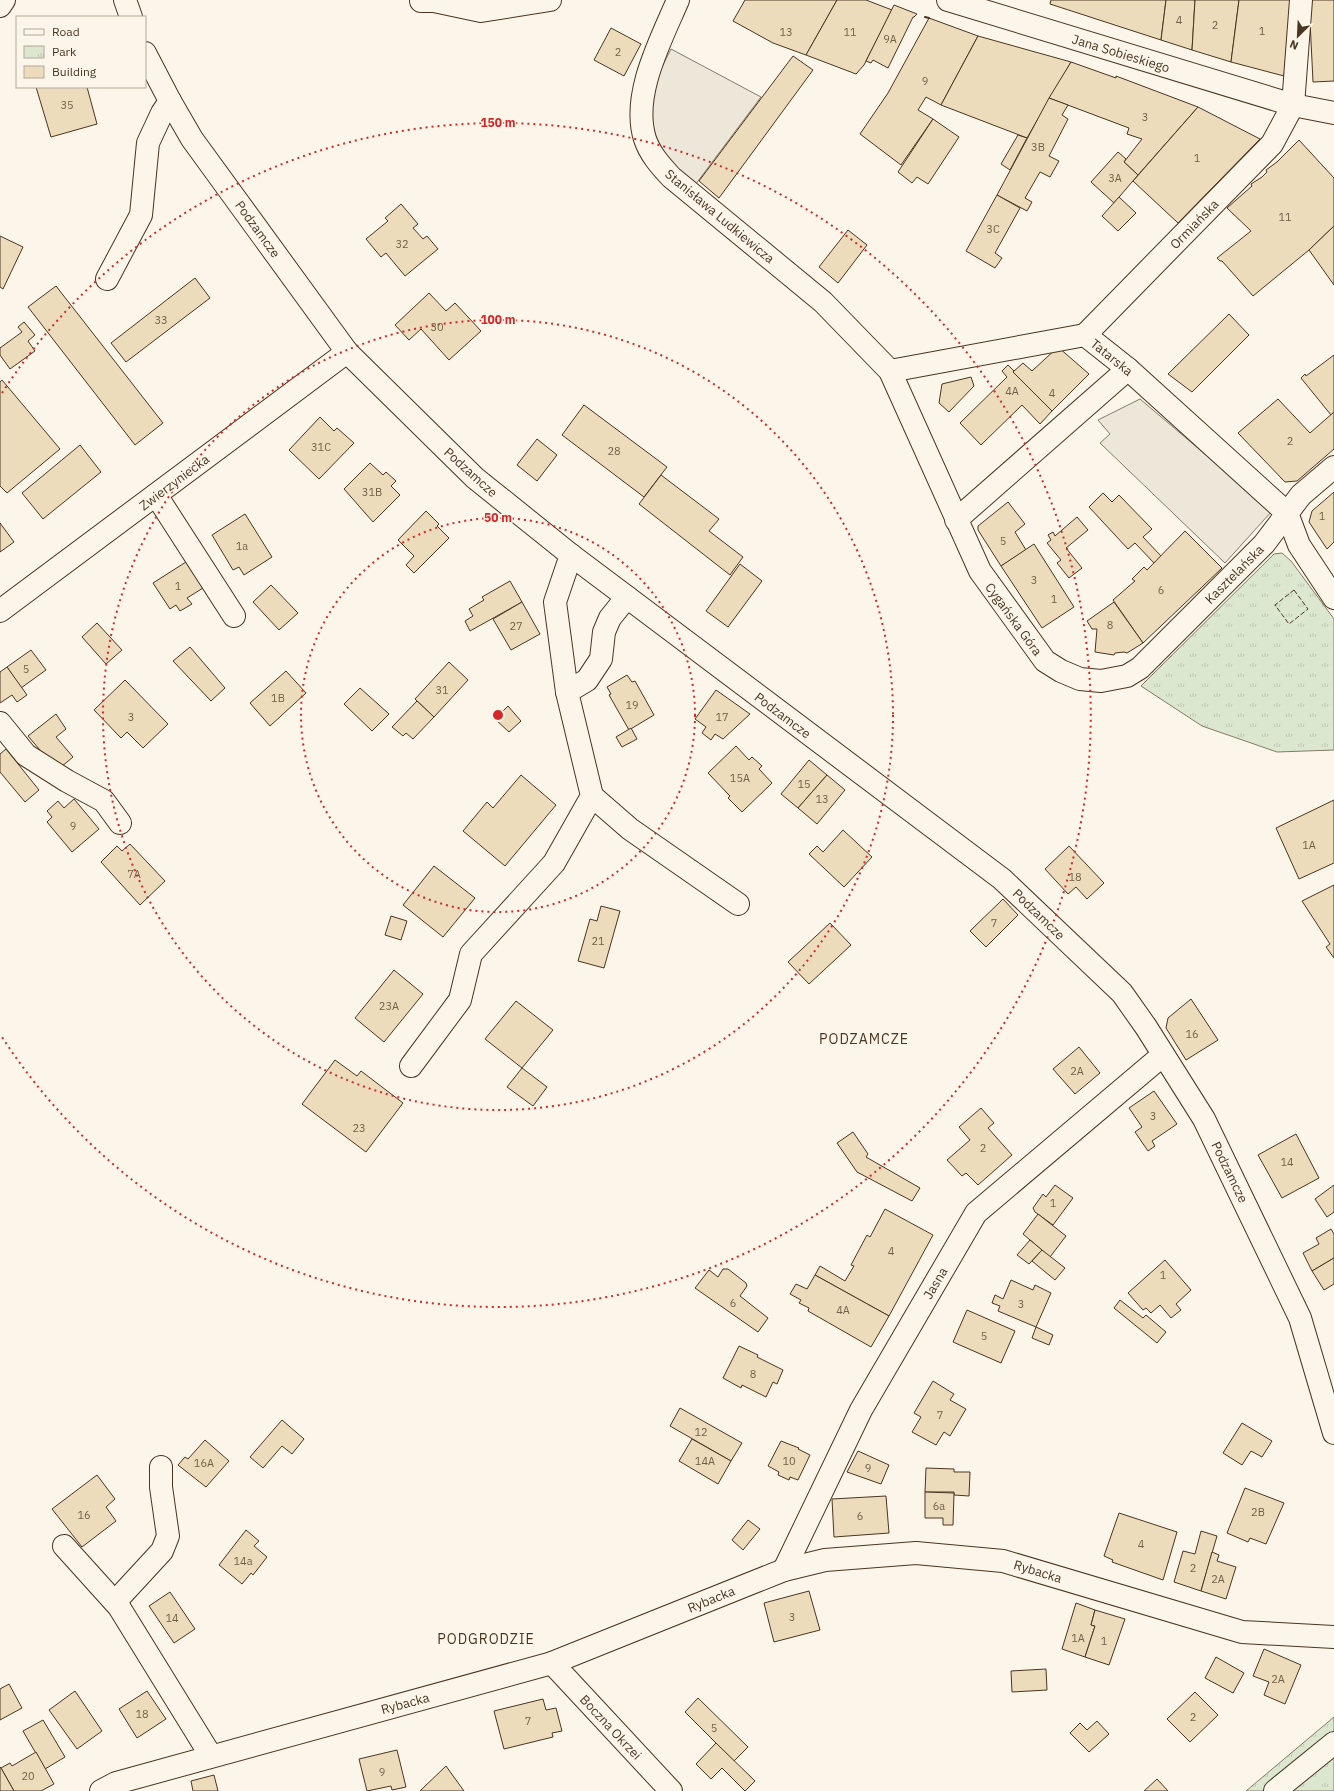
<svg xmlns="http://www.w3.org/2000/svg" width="1334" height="1791" font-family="'IBM Plex Sans',sans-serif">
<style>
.park{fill:url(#park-tufts);stroke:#887966}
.parking{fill:#ede7d9;stroke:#887966}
.building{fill:#ecdcbc;stroke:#4a3520}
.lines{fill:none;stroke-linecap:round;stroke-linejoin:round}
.minor-casing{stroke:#4a3520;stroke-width:24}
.minor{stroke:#fbf6e9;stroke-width:22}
.fence{stroke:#4a3520;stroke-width:1;stroke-dasharray:5 2;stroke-linecap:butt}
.wall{stroke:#4a3520;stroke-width:2}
.ring{fill:none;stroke:#d62828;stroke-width:2;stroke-dasharray:2 4}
.labels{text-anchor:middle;stroke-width:3;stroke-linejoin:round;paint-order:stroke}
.number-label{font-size:11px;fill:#725f47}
.street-label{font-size:13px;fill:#4a3520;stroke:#fbf6e9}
.neighbourhood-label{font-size:14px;letter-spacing:1px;fill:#4a3520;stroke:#fbf6e9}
.centre{fill:#d62828;stroke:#fbf6e9;stroke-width:2}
.ring-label{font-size:12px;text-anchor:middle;font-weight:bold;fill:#d62828;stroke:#fbf6e9;stroke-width:3;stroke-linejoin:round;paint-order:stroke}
</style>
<defs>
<pattern id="park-tufts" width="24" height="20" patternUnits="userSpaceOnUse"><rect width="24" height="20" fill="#dce7d0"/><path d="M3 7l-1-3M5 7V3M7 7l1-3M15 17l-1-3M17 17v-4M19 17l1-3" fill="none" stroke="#bec7b2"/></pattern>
</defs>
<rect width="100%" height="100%" fill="#fbf6e9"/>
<g class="park">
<polygon points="1282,553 1291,561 1334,619 1334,750 1277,752 1202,726 1141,686 1274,554"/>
<polygon points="1334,1717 1334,1791 1246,1791"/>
</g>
<g class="parking">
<polygon points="671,49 761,97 695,185 663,154 655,137 650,121 652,99 661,69"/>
<polygon points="1140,399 1272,511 1225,563 1100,443 1110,434 1098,420"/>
</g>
<g class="building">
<polygon points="745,0 837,0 806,55 773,43 733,21"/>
<polygon points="837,0 866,0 892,10 864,65 856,74 806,55"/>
<polygon points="1051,0 1166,0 1161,40 1050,4"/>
<polygon points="1166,0 1195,0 1192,50 1161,40"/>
<polygon points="1195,0 1239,0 1231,62 1192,50"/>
<polygon points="1239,0 1291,0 1284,76 1231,62"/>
<polygon points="1309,0 1334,0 1334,81 1313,82"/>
<polygon points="894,5 917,14 914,17 913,17 888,68 873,60 871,63 866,61"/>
<polygon points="929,18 978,36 941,105 926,97 918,110 933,119 901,165 860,134 888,93"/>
<polygon points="611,28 641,44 624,76 594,60"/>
<polygon points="978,36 1071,62 1027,138 941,105"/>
<polygon points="793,56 813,70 719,198 699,181"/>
<polygon points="1071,62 1116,78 1116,76 1198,107 1138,175 1124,162 1142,139 1127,134 1129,128 1049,98"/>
<polygon points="36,87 87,87 97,124 51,137"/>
<polygon points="1049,98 1068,105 1062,115 1068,119 1049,156 1059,161 1050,177 1040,172 1025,198 1032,202 1027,211 997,195"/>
<polygon points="1198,107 1260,139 1178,223 1133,181"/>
<polygon points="933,119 959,137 928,184 917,177 912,183 898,172"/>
<polygon points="1018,135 1027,138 1010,170 1001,164"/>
<polygon points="1299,140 1334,178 1334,226 1309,250 1253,296 1222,261 1220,261 1217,258 1251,231 1227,208 1252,186 1251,184 1262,177 1267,172 1266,170 1277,162"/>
<polygon points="1118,152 1126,159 1124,162 1138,175 1114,203 1091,182"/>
<polygon points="997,195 1020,208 995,253 1002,258 995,268 966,251"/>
<polygon points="1119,197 1136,213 1118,231 1102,216"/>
<polygon points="401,204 418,224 413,228 423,239 427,236 438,249 405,276 386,253 381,257 366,239 388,221 385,218"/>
<polygon points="1334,226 1334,285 1309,250"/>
<polygon points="848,230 867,245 838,283 819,267"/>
<polygon points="0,236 23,247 3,289 0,287"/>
<polygon points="195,278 210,298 126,362 111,343"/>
<polygon points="56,286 163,423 135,445 28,307"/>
<polygon points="429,293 446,311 455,303 481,331 449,360 421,329 409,340 395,325"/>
<polygon points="1229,314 1249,335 1192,392 1168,374"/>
<polygon points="24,322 35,335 28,341 35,351 10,369 0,355 0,348 22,332 18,327"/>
<polygon points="1058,347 1089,374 1052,411 1013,372 1023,363 1032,371"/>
<polygon points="1334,355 1334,412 1331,415 1301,378 1305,374 1306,376"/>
<polygon points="1008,365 1014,371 1013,372 1052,411 1040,424 1022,405 981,445 960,423 1007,377 1002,371"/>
<polygon points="971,377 974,386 949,412 939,403 942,384"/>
<polygon points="2,380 60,449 7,493 0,486 0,382"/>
<polygon points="1278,399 1310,433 1334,412 1334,449 1297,481 1285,482 1238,433"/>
<polygon points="584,405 667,467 644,497 562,435"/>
<polygon points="320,417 334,431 337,428 354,443 319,479 289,450"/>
<polygon points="537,439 557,455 537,481 517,465"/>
<polygon points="80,445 101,472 43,519 22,493"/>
<polygon points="370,463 383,475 386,472 396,481 391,486 400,495 373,522 344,489"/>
<polygon points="661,475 719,519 709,531 743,557 730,575 639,504"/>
<polygon points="1334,492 1334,542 1327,549 1309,522 1312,511"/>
<polygon points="1103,493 1112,502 1119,495 1152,529 1143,537 1161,556 1154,563 1135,543 1128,549 1089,507"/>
<polygon points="1008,502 1025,524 1015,532 1026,550 1001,566 978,530 978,526"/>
<polygon points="426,511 439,524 437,526 449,538 414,573 406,565 414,556 398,540"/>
<polygon points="245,514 272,557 244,575 239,567 233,570 212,535"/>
<polygon points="1077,517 1088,530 1066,548 1082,568 1069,578 1057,563 1061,560 1047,543 1051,540 1048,535 1053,532 1055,536"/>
<polygon points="0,523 14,542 0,552"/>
<polygon points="1185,531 1222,568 1143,643 1113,600 1135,581 1132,579 1144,567 1147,570"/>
<polygon points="1034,544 1074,607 1042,628 1001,566"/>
<polygon points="186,562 203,588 187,598 192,604 180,611 176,605 170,609 153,583"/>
<polygon points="740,564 762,581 728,627 706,611"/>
<polygon points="510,581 522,602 470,631 465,621 473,616 469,609 484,600 482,597"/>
<polygon points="271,585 298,613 279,630 253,602"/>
<polygon points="522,602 540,634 511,650 493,619"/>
<polygon points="1114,602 1143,643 1127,653 1124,652 1115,653 1114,655 1095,652 1097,629 1092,629 1087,621"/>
<polygon points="97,623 122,650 106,664 82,637"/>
<polygon points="190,647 225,688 211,701 173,661"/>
<polygon points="31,650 46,670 21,688 7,667"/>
<polygon points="449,662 468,680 434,717 415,699"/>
<polygon points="7,667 27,695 17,702 12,695 0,703 0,672"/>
<polygon points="286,671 306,693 270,726 250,703"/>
<polygon points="627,675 632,682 635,681 654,715 629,730 609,695 611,694 607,687"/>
<polygon points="125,680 168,724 143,748 127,732 121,738 94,710"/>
<polygon points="360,688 389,714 372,731 344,704"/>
<polygon points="716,690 750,714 723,739 715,734 711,740 702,733 706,727 695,719"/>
<polygon points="417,701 434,717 413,739 406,733 403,736 392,727"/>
<polygon points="508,706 521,721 509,732 495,719"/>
<polygon points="56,714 66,729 56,737 73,757 61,767 53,759 47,764 38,752 40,750 28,736"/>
<polygon points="631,728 637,739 622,747 616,737"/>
<polygon points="736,746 749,760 752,757 762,766 759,769 772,783 742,812 728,798 730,796 708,773"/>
<polygon points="6,749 39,790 25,802 0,772 0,754"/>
<polygon points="809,760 827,775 798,808 781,794"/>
<polygon points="521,775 556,805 505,866 463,831 487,802 493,808"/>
<polygon points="827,775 845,790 817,824 798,808"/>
<polygon points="74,799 99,829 72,852 47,822 52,817 47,811 58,801 64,808"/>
<polygon points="1334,800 1334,863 1299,879 1276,828"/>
<polygon points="843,830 872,857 844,887 809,854 817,846 823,852"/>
<polygon points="130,844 165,881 140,905 101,862 117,846 122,851"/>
<polygon points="1069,846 1104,883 1087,899 1076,887 1068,894 1045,869"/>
<polygon points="434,866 475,898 443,937 403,905"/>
<polygon points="1334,885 1334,958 1326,947 1330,944 1302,901"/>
<polygon points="1003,899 1018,915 986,947 970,931"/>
<polygon points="601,906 620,911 604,968 578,961 590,919 597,921"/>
<polygon points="391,916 407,921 401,940 385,935"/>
<polygon points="830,923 851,945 809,984 788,962"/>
<polygon points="394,970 423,994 384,1042 355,1018"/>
<polygon points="1191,999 1218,1040 1186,1060 1166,1028 1168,1018"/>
<polygon points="516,1001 553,1030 522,1068 485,1039"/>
<polygon points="1079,1047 1100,1073 1075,1094 1053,1069"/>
<polygon points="335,1060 357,1076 361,1071 403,1103 366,1152 302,1104"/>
<polygon points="522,1068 547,1087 533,1106 507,1087"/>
<polygon points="1154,1091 1177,1124 1152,1141 1155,1146 1148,1151 1135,1132 1142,1127 1129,1108"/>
<polygon points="981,1108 994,1123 988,1128 1012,1155 978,1185 966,1173 962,1176 947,1160 970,1140 959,1127"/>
<polygon points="853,1132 868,1154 866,1157 920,1188 912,1201 857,1172 837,1143"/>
<polygon points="1296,1134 1319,1178 1282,1198 1258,1155"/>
<polygon points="1055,1185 1073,1198 1053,1225 1035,1212 1033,1208 1043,1194 1046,1197"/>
<polygon points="1334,1185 1334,1212 1327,1217 1315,1199"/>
<polygon points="885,1209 933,1235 889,1316 815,1275 820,1266 845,1281 854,1266 851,1265 867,1235 870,1237"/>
<polygon points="1038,1214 1066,1236 1050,1257 1023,1234"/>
<polygon points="1331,1229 1334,1234 1334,1258 1312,1271 1303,1253 1319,1244 1316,1238"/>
<polygon points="1030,1240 1042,1250 1029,1264 1017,1255"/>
<polygon points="1042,1250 1065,1268 1055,1280 1032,1261"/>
<polygon points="1334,1258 1334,1284 1324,1290 1312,1271"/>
<polygon points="1165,1260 1191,1290 1176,1304 1181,1310 1171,1318 1160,1305 1151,1313 1146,1308 1143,1310 1128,1293"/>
<polygon points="723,1269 728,1269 746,1283 747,1286 740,1296 768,1318 758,1332 695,1288 709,1270 718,1277"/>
<polygon points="815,1275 889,1316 871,1347 808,1311 809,1308 799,1303 801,1300 790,1294 796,1284 807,1289"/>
<polygon points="1011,1280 1033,1290 1035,1285 1051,1293 1036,1327 998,1311 1000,1306 992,1303 995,1295 1003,1299"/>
<polygon points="1120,1300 1143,1318 1146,1315 1166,1332 1157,1343 1114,1308"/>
<polygon points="967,1310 1015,1331 1001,1363 953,1342"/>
<polygon points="1036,1327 1053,1335 1049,1345 1032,1338"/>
<polygon points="739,1346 758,1355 757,1357 783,1370 777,1384 773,1382 766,1397 742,1385 741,1388 723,1378"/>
<polygon points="933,1381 954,1394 950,1400 966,1409 950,1436 944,1432 936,1445 912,1432 921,1417 914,1413"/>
<polygon points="680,1408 742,1443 731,1461 670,1426"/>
<polygon points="282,1420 304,1439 292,1454 282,1446 263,1468 250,1457"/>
<polygon points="1242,1423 1272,1441 1262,1457 1251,1451 1242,1465 1223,1453"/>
<polygon points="692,1439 731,1461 718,1484 679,1461"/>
<polygon points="205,1440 229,1461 206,1487 178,1465 185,1457 188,1459"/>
<polygon points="781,1441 799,1448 798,1449 810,1455 798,1480 790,1477 789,1480 778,1475 779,1472 768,1466"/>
<polygon points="858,1451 889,1465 881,1484 847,1472"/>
<polygon points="926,1468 954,1469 954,1472 970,1472 969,1496 954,1495 954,1492 925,1492"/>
<polygon points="97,1475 115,1499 106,1507 116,1521 82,1547 52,1509"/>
<polygon points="1245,1488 1284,1503 1266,1544 1250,1538 1248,1542 1227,1533"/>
<polygon points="925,1492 954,1493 953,1525 943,1525 943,1518 925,1518"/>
<polygon points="886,1496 889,1533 834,1537 832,1499"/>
<polygon points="1119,1513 1177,1532 1163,1580 1112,1562 1113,1560 1104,1556"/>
<polygon points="748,1520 760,1529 743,1550 732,1540"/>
<polygon points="246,1530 259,1541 254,1546 267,1557 253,1575 251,1573 242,1584 219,1565"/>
<polygon points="1201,1531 1217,1536 1201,1591 1174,1582 1183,1551 1195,1554"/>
<polygon points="1212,1552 1219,1555 1217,1561 1236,1567 1226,1599 1201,1591"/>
<polygon points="809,1591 820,1630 774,1642 764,1603"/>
<polygon points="170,1592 195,1629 174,1643 149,1606"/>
<polygon points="1076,1603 1095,1610 1091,1625 1095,1626 1085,1657 1062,1649"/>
<polygon points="1095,1610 1125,1619 1109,1665 1085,1657 1095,1626 1091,1625"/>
<polygon points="1264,1649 1301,1665 1285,1704 1264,1695 1269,1682 1253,1676"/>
<polygon points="1216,1657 1244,1673 1233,1693 1205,1678"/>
<polygon points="1046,1669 1047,1690 1012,1692 1011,1671"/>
<polygon points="9,1684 22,1708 0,1720 0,1689"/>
<polygon points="75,1691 102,1731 77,1749 49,1710"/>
<polygon points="147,1691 166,1719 137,1738 119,1709"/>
<polygon points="1195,1692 1218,1715 1190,1742 1167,1719"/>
<polygon points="698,1698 748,1747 734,1761 685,1712"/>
<polygon points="543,1699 546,1710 556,1708 562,1731 552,1733 553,1737 504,1749 494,1711"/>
<polygon points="43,1720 65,1757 45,1769 23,1731"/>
<polygon points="1097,1721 1109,1734 1089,1752 1070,1733 1080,1723 1087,1730"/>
<polygon points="716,1743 755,1781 745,1791 722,1768 711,1779 696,1764"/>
<polygon points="397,1750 406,1787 392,1790 391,1786 367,1791 359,1759"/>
<polygon points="36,1752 54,1784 41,1791 14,1791 1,1768 10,1763 12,1766"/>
<polygon points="446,1766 464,1791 420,1791"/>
<polygon points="0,1767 1,1768 14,1791 0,1791"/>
<polygon points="214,1775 218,1791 193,1791 191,1781"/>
<polygon points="1157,1779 1168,1791 1144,1791"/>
</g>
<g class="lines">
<g class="minor-casing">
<g id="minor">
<polyline points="125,0 131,17"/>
<path d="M678 0C661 40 631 95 645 139 650 154 660 165 671 177L823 302 890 371 980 571 1045 661 1061 671 1080 679 1101 681 1127 676 1140 668 1264 544 1301 495 1334 467"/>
<polyline points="948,0 1293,105 1334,113"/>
<polyline points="421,1 434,1 481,11 550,0"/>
<polyline points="0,6 4,0"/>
<polyline points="145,53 170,101 192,139 347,352 475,478 571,555 1002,879 1122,993 1146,1027 1204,1119 1300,1318 1334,1433"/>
<polyline points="107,279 141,215 148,143 162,113 170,101"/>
<polyline points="1085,335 1272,144 1293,105 1301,0"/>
<polyline points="890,371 1085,335 1128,369 1287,513 1299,545 1334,598"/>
<polyline points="156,495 234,616"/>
<polyline points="956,520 1128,369"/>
<polyline points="0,611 347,352"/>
<polyline points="567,692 587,680 601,659 604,632 610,618 627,597"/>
<polyline points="0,723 26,755 67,781 104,801 120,823"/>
<polyline points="592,796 630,829 738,904"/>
<polyline points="411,1066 460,1000 471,954 554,863 592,796 567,692 555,602 571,555"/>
<polyline points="64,1546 119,1607 211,1756"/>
<polyline points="784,1570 861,1410 976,1213 1163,1055"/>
<polyline points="115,1602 162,1551 168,1536 161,1487 161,1467"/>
<polyline points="552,1663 671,1791"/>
<polyline points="101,1791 116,1783 552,1663 784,1570 825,1560 916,1553 1003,1561 1242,1632 1334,1637"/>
<polyline points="1275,1791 1334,1743"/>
</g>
</g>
<use href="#minor" class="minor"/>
<polygon class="fence" points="1294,590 1308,609 1289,624 1275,605"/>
<polyline class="wall" points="925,17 929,18"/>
</g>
<g class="ring">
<circle cx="498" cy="715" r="197"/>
<circle cx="498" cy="715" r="395"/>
<path d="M2 393A592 592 0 1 1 2 1037"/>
</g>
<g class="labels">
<g class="number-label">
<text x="1179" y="24">4</text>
<text x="1215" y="29">2</text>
<text x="1262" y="35">1</text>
<text x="786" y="36">13</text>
<text x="850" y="36">11</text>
<text x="890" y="43">9A</text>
<text x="618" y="56">2</text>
<text x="925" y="85">9</text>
<text x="67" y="109">35</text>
<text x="1145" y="121">3</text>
<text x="1038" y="151">3B</text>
<text x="1197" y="162">1</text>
<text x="1115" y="182">3A</text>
<text x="1285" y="221">11</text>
<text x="993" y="233">3C</text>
<text x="402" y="248">32</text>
<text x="161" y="324">33</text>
<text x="437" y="331">30</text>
<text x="1012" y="395">4A</text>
<text x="1052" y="397">4</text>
<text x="1290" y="445">2</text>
<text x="321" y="451">31C</text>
<text x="614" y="455">28</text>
<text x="372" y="496">31B</text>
<text x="1322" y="520">1</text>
<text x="1003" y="545">5</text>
<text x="242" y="550">1a</text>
<text x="1034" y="584">3</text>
<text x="178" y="590">1</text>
<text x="1161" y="594">6</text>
<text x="1054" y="603">1</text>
<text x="1110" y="629">8</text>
<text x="516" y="630">27</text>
<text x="26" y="673">5</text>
<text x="442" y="694">31</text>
<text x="278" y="702">1B</text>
<text x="632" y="709">19</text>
<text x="131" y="721">3</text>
<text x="722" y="721">17</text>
<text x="740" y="782">15A</text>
<text x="804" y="788">15</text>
<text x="822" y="803">13</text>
<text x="73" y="830">9</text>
<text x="1309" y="849">1A</text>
<text x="134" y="878">7A</text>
<text x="1075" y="881">18</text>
<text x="994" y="927">7</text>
<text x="598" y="945">21</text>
<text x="389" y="1010">23A</text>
<text x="1192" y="1038">16</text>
<text x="1077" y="1075">2A</text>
<text x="1153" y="1120">3</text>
<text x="359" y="1132">23</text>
<text x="983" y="1152">2</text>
<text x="1287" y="1166">14</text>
<text x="1053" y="1207">1</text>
<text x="891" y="1255">4</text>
<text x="1163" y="1279">1</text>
<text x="733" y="1307">6</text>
<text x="1021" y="1308">3</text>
<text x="843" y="1314">4A</text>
<text x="984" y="1340">5</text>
<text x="753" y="1378">8</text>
<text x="940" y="1419">7</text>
<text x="701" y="1436">12</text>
<text x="705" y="1465">14A</text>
<text x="789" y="1465">10</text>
<text x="204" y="1467">16A</text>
<text x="868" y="1472">9</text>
<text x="939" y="1510">6a</text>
<text x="1258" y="1516">2B</text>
<text x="84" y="1519">16</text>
<text x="860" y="1520">6</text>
<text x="1141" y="1548">4</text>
<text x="243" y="1565">14a</text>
<text x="1193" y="1572">2</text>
<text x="1218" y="1583">2A</text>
<text x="792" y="1621">3</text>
<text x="172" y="1622">14</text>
<text x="1078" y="1642">1A</text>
<text x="1104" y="1645">1</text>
<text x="1278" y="1683">2A</text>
<text x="142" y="1718">18</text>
<text x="1193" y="1721">2</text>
<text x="528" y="1725">7</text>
<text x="714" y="1732">5</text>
<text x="382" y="1776">9</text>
<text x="28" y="1780">20</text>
</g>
<g class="street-label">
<text transform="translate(1121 53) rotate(17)" y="5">Jana Sobieskiego</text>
<text transform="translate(720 216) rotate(40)" y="5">Stanisława Ludkiewicza</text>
<text transform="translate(1194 224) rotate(-46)" y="5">Ormiańska</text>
<text transform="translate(258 229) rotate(54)" y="5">Podzamcze</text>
<text transform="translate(1112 357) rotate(39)" y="5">Tatarska</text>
<text transform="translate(471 472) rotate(42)" y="5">Podzamcze</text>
<text transform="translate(174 482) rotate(-37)" y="5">Zwierzyniecka</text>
<text transform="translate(1234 574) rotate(-45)" y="5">Kasztelańska</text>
<text transform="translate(1014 619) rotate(54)" y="5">Cygańska Góra</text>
<text transform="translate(783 715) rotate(37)" y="5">Podzamcze</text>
<text transform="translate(1039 914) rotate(44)" y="5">Podzamcze</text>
<text transform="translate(1230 1172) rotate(64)" y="5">Podzamcze</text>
<text transform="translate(935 1283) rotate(-60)" y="5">Jasna</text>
<text transform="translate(1038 1571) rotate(17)" y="5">Rybacka</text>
<text transform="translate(711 1599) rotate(-22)" y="5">Rybacka</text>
<text transform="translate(405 1703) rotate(-15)" y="5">Rybacka</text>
<text transform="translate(611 1727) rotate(47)" y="5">Boczna Okrzei</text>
</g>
<g class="neighbourhood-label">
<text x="864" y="1044">PODZAMCZE</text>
<text x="486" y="1644">PODGRODZIE</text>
</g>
</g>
<circle cx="498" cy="715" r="6" class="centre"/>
<g class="ring-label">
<text x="498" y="127">150 m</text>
<text x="498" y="324">100 m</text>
<text x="498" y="522">50 m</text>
</g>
<rect x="16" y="16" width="130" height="72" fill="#fbf6e9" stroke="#b4a999"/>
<rect x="24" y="29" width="20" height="6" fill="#fbf6e9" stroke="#b4a999"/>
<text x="52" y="36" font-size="12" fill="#4a3520">Road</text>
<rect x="24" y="46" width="20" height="12" fill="url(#park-tufts)" stroke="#b4a999"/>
<text x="52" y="56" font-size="12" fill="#4a3520">Park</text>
<rect x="24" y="66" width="20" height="12" fill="#ecdcbc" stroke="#b4a999"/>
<text x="52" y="76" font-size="12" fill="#4a3520">Building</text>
<g transform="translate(1298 36) rotate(204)" stroke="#fbf6e9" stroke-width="3" paint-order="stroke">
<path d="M0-3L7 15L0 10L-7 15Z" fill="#4a3520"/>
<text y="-6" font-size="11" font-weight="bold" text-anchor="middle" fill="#4a3520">N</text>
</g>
</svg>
